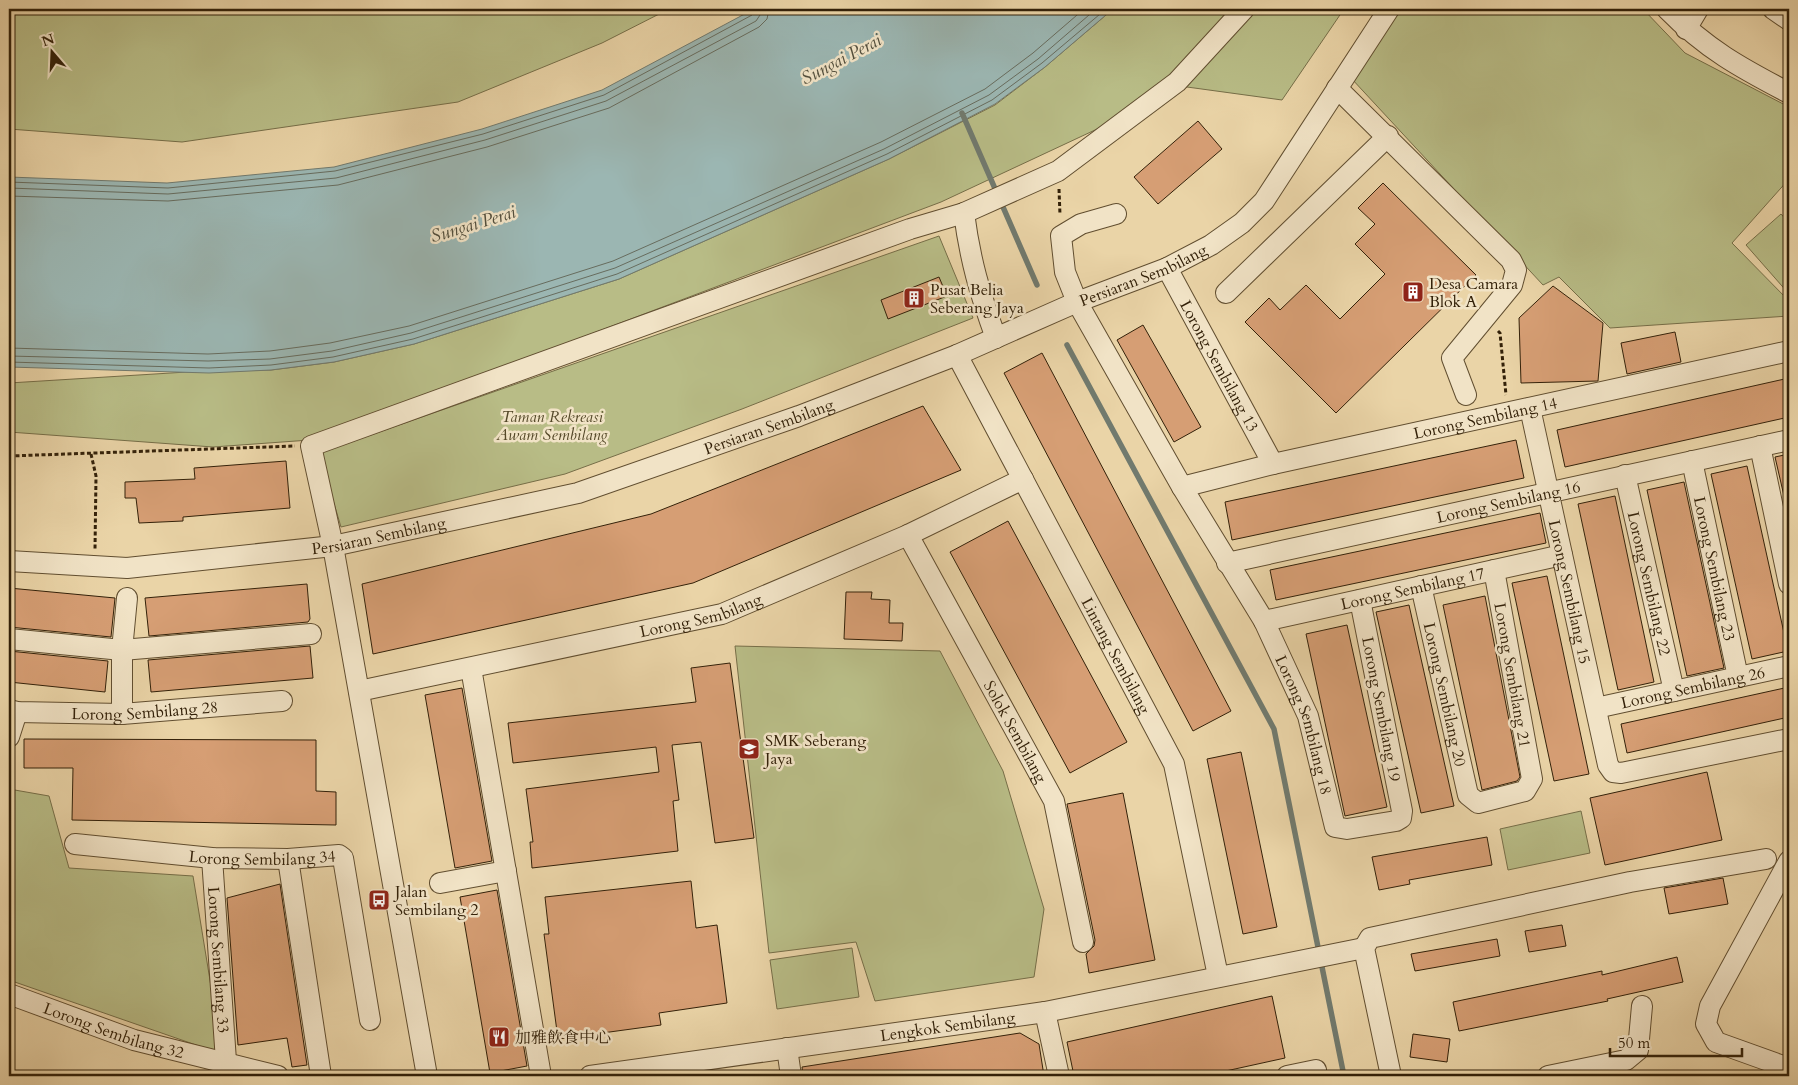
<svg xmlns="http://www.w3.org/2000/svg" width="1798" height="1085" font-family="Cardo,'Noto Serif SC',serif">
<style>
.green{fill:#b8bc86;stroke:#766e48}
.water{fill:#9bb6b2;stroke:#717a6e}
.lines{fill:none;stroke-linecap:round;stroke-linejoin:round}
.shore{stroke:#676c5e;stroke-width:1}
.stream{stroke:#717a6e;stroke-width:5.5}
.building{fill:#d69e74;stroke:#332109}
.minor-casing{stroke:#614e30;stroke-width:22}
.path{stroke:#332109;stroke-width:3;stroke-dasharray:4 2.5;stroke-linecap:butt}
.minor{stroke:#f1e3c6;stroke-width:20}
.labels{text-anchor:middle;stroke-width:5;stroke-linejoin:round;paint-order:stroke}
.street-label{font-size:16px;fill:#332109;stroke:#f1e3c6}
.poi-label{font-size:16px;fill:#332109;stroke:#f1e3c6;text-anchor:start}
.park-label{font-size:16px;font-style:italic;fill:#544828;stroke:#f1e3c6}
.water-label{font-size:18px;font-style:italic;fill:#524e3c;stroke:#f1e3c6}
</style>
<rect width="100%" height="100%" fill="#ead4a7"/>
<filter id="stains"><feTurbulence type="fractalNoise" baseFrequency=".004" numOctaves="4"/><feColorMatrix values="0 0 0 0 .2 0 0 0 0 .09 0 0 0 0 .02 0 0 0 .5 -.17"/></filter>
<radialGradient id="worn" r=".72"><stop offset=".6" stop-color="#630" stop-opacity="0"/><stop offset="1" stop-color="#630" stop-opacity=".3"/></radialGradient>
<g class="green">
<polygon points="9,9 148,9 169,14 170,9 669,9 602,43 458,102 182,142 9,129"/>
<polygon points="1113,9 1344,9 1282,100 1187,87 941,202 310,440 213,447 9,432 9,383 187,372 271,370 334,362 414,344 619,279 889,159 995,105 1045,67"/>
<polygon points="1400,9 1643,9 1685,53 1789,107 1789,179 1732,243 1789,301 1789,316 1610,328 1559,277 1543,285 1351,78"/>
<polygon points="1781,214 1789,223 1789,294 1746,245"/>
<polygon points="939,236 973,318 742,409 565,474 341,527 319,453"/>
<polygon points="735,646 940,651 1003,771 1044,909 1034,977 875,1001 856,942 769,953"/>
<polygon points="9,789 49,796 69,868 193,876 222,1054 9,980"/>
<polygon points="1581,811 1590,853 1508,870 1500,829"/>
<polygon points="852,948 859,997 777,1009 770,960"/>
</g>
<polygon class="water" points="754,9 1113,9 1045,67 995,104 889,159 619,279 414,344 334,362 271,370 209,373 9,367 9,177 167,183 334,167 482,129 602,90"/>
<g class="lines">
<g class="shore">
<polyline points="9,182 168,188 335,171 483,134 604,95 752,15 755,9"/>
<polyline points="9,188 168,194 336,178 485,140 606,101 756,21 760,15 762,9"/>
<polyline points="9,196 168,201 338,185 487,147 609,108 759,27 767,19 769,9"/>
<polyline points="9,348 208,354 270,351 330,343 409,326 613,261 881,142 985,89 1033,53 1084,9"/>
<polyline points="9,356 208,361 270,359 332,351 411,333 615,268 884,149 989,95 1038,59 1096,9"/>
<polyline points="9,362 209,368 271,365 333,357 413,339 617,274 887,154 992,100 1042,63 1106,9"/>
</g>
<g class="stream">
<polyline points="962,113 1037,285"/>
<polyline points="1067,345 1274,729 1344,1076"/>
</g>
</g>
<g class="building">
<polygon points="1198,121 1222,149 1158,204 1134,177"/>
<polygon points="1383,183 1476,275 1336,413 1245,322 1269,298 1280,310 1306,285 1340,319 1385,274 1355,244 1375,224 1358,208"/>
<polygon points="939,277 947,296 888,319 881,300"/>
<polygon points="1553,286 1603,323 1598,381 1521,383 1519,318"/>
<polygon points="1143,325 1201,427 1174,442 1117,340"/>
<polygon points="1675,332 1681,362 1627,374 1621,343"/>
<polygon points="1042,353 1231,711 1193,731 1004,373"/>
<polygon points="1789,378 1789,417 1565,467 1557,430"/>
<polygon points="923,406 961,470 693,583 373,654 362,584 651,514"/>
<polygon points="1516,440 1524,478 1232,540 1225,502"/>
<polygon points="1789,454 1789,496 1784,496 1775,457"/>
<polygon points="286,461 290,508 183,517 183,521 139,523 136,498 125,498 125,482 195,479 194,468"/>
<polygon points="1747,466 1788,651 1752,659 1711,474"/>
<polygon points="1684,482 1724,668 1687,676 1647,490"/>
<polygon points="1615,496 1654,682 1618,690 1578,504"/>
<polygon points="1540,513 1546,543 1276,600 1270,570"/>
<polygon points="1008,521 1127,742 1070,773 950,552"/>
<polygon points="1547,576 1589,774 1554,781 1512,583"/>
<polygon points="307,584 310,619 308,622 149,636 145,598"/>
<polygon points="9,588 115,598 111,637 9,627"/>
<polygon points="846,592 872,592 871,599 890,600 889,623 903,623 902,641 844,639"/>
<polygon points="1485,596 1520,777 1517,781 1482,790 1443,605"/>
<polygon points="1409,605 1454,806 1421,813 1376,612"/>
<polygon points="1347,625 1387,807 1345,816 1306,634"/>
<polygon points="310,646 313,678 151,692 148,660"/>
<polygon points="9,651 108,661 105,692 9,682"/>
<polygon points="730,663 754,838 715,843 701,742 672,745 679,800 673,801 678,851 532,868 530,842 533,842 526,789 659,772 656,747 513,763 508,723 696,702 691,668"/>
<polygon points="1789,687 1789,717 1627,753 1621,724"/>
<polygon points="462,688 492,861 455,868 425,695"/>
<polygon points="24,739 316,740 316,791 336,792 336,825 72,820 73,768 24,768"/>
<polygon points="1241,752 1277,927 1243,934 1207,759"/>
<polygon points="1707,772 1722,840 1605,865 1590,798"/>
<polygon points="1123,793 1155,960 1089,973 1086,954 1094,946 1095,940 1067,804"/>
<polygon points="1487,837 1492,865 1409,880 1410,884 1379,890 1372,857"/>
<polygon points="1723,878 1728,904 1669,914 1664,888"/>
<polygon points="691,881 696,928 717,925 727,1003 659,1013 661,1025 558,1039 544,934 549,934 545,897"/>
<polygon points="280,884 307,1065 292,1067 287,1038 238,1045 227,898"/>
<polygon points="497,890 527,1066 490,1073 460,897"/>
<polygon points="1562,925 1566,946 1529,952 1525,931"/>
<polygon points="1497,939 1500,956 1415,971 1411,954"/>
<polygon points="1677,957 1683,982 1607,999 1608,1001 1459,1031 1453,1002 1602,971 1602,975"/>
<polygon points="1272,996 1285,1058 1203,1076 1074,1076 1067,1042"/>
<polygon points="1020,1033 1039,1044 1044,1076 803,1076 802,1067"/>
<polygon points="1413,1034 1450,1039 1447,1062 1410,1057"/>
</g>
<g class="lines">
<g class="minor-casing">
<g id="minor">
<path d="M1667 9C1706 49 1741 68 1789 93"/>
<polyline points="1773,9 1789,20"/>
<polyline points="1686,29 1698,9"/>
<polyline points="1337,88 1511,260 1516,270 1512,285 1452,358 1466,395"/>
<path d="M964 213C970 260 980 294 996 338"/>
<path id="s1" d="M1116 214 1081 224 1061 236 1065 272 1077 302 1182 487 1264 621 1308 716 1335 827 1347 829 1396 821 1401 818 1402 811 1360 600"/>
<path id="s2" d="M1167 268 1273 464"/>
<polyline points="1226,293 1388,136"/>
<path id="s3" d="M957 355 1174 764 1218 976"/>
<path id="s4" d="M1530 408 1608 765 1613 772 1621 773 1789 739"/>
<polyline points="1760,446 1789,584"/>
<path id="s5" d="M1692 461 1738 677"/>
<path id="s6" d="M1625 475 1674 691"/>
<path id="s7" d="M1182 487 1273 464 1789 351"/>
<path id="s8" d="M908 535 1054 801 1083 942"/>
<path id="s9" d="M9 561 127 568 333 546 578 493 799 416 957 355 1077 302 1167 268 1211 245 1242 223 1264 201 1389 9"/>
<path id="s10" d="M1227 563 1789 440"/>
<path id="s11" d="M1421 586 1468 795 1478 803 1525 791 1532 779 1494 570"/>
<path id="s12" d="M1264 621 1562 555"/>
<polyline points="9,639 122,650 311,634"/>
<polyline points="471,668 541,1076"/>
<path id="s13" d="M359 691 722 614 908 535 1023 479"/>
<path id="s14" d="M1596 708 1789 666"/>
<path id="s15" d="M9 710 17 712 122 714 282 701"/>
<polyline points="122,714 122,650 127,598"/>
<polyline points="9,737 17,712"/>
<path id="s16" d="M75 844 212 858 288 859 339 855 343 858 370 1020"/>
<path id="s17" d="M212 858 226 1061"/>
<polyline points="288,859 321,1076"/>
<polyline points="1789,861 1710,1006 1706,1024 1716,1042 1780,1065 1789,1073"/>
<polyline points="440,883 506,871"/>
<path id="s18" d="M9 994 134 1040 278 1076"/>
<polyline points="1045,1012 1059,1076"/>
<polyline points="787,1048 791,1076"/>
<polyline points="427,1076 333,546 311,446 910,229 964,213 1058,171 1177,82 1244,9"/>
<path id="s19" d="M590 1076 1045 1012 1364 948"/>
<polyline points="1287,1076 1316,1070"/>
<polyline points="1391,1076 1364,948 1370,938 1630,882 1766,859"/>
<polyline points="1548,1076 1626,1060 1638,1050 1642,1006"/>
</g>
</g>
<g class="path">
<polyline points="1059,189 1060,215"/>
<polyline points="1498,331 1500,333 1506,395"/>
<polyline points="91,454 96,476 95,549"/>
<polyline points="9,456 295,446"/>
</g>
<use href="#minor" class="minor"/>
</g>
<defs>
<g id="building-square" transform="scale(1.125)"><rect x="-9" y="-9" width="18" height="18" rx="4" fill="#8f2418" stroke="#f1e3c6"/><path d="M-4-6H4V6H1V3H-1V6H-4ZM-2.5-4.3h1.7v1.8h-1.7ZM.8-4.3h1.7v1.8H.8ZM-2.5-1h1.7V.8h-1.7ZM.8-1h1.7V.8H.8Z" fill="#fff"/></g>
<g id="school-square" transform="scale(1.125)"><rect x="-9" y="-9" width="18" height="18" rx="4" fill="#8f2418" stroke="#f1e3c6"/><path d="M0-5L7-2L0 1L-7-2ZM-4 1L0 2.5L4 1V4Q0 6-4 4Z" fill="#fff"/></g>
<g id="bus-square" transform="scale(1.125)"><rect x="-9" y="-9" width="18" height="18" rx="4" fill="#8f2418" stroke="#f1e3c6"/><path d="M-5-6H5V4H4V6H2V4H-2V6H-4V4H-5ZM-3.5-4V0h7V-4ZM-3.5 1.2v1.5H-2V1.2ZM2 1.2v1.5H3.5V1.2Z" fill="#fff"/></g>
<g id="restaurant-square" transform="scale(1.125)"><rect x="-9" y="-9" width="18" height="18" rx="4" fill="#8f2418" stroke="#f1e3c6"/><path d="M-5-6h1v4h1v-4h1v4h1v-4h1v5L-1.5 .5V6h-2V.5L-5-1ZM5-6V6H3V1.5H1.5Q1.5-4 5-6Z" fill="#fff"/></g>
</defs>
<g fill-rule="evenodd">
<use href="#building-square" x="1413" y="292"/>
<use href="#building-square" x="914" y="298"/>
<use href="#school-square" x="749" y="749"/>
<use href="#bus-square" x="379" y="900"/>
<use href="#restaurant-square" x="499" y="1037"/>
</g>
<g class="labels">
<g class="street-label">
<text dy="6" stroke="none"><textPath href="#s9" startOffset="1182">Persiaran Sembilang</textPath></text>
<text dy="6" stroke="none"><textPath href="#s2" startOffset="111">Lorong Sembilang 13</textPath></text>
<text dy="6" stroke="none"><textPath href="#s7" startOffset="311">Lorong Sembilang 14</textPath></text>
<text dy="6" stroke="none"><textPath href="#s9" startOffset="778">Persiaran Sembilang</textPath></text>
<text dy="6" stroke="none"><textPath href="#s10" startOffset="288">Lorong Sembilang 16</textPath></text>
<text dy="6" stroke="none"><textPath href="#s9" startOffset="372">Persiaran Sembilang</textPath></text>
<text dy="6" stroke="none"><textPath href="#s5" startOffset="110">Lorong Sembilang 23</textPath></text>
<text dy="6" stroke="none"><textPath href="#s6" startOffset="111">Lorong Sembilang 22</textPath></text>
<text dy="6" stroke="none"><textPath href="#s12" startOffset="152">Lorong Sembilang 17</textPath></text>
<text dy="6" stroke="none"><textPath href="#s4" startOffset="188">Lorong Sembilang 15</textPath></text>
<text dy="6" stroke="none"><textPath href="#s13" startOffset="350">Lorong Sembilang</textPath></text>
<text dy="6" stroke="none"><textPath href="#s3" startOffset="340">Lintang Sembilang</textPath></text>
<text transform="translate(1513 675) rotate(80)" y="6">Lorong Sembilang 21</text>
<text dy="6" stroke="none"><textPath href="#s14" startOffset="99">Lorong Sembilang 26</textPath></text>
<text dy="6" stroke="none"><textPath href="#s11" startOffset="111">Lorong Sembilang 20</textPath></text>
<text dy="6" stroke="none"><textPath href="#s15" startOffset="136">Lorong Sembilang 28</textPath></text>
<text transform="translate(1382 709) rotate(79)" y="6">Lorong Sembilang 19</text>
<text dy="6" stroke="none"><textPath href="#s1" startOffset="610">Lorong Sembilang 18</textPath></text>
<text dy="6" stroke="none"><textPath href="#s8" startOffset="224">Solok Sembilang</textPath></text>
<text dy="6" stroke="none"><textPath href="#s16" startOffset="188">Lorong Sembilang 34</textPath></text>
<text dy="6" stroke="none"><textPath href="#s17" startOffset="102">Lorong Sembilang 33</textPath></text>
<text dy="6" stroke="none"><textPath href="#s19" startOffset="361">Lengkok Sembilang</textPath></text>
<text dy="6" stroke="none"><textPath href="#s18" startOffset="111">Lorong Sembilang 32</textPath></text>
</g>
<g class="poi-label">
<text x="1429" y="289">Desa Camara<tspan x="1429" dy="18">Blok A</tspan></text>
<text x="930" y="295">Pusat Belia<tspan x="930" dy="18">Seberang Jaya</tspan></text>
<text x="765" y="746">SMK Seberang<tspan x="765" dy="18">Jaya</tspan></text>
<text x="395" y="897">Jalan<tspan x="395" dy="18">Sembilang 2</tspan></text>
<text x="515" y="1043">加雅飲食中心</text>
</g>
<g class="park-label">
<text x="552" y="422">Taman Rekreasi<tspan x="552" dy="18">Awam Sembilang</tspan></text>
</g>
<g class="water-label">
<text transform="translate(841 59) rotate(-28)" y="6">Sungai Perai</text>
<text transform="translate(473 224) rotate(-17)" y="6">Sungai Perai</text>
</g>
</g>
<rect width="1798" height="1085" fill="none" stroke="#ead4a7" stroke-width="30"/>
<rect x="10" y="10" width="1778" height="1065" fill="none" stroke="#332109" stroke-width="2.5"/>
<rect x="15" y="15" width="1768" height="1055" fill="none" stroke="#332109"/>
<g transform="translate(52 52) rotate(341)" stroke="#f1e3c6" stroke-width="4" paint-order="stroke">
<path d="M0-4L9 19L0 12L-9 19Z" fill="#332109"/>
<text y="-8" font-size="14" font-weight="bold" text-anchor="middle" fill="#332109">N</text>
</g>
<path d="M1610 1048v8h132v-8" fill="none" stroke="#332109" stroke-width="2.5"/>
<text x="1618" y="1048" font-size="15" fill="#332109" stroke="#f1e3c6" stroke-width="4" paint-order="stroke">50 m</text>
<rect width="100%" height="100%" filter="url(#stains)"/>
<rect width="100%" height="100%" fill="url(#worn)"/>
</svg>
